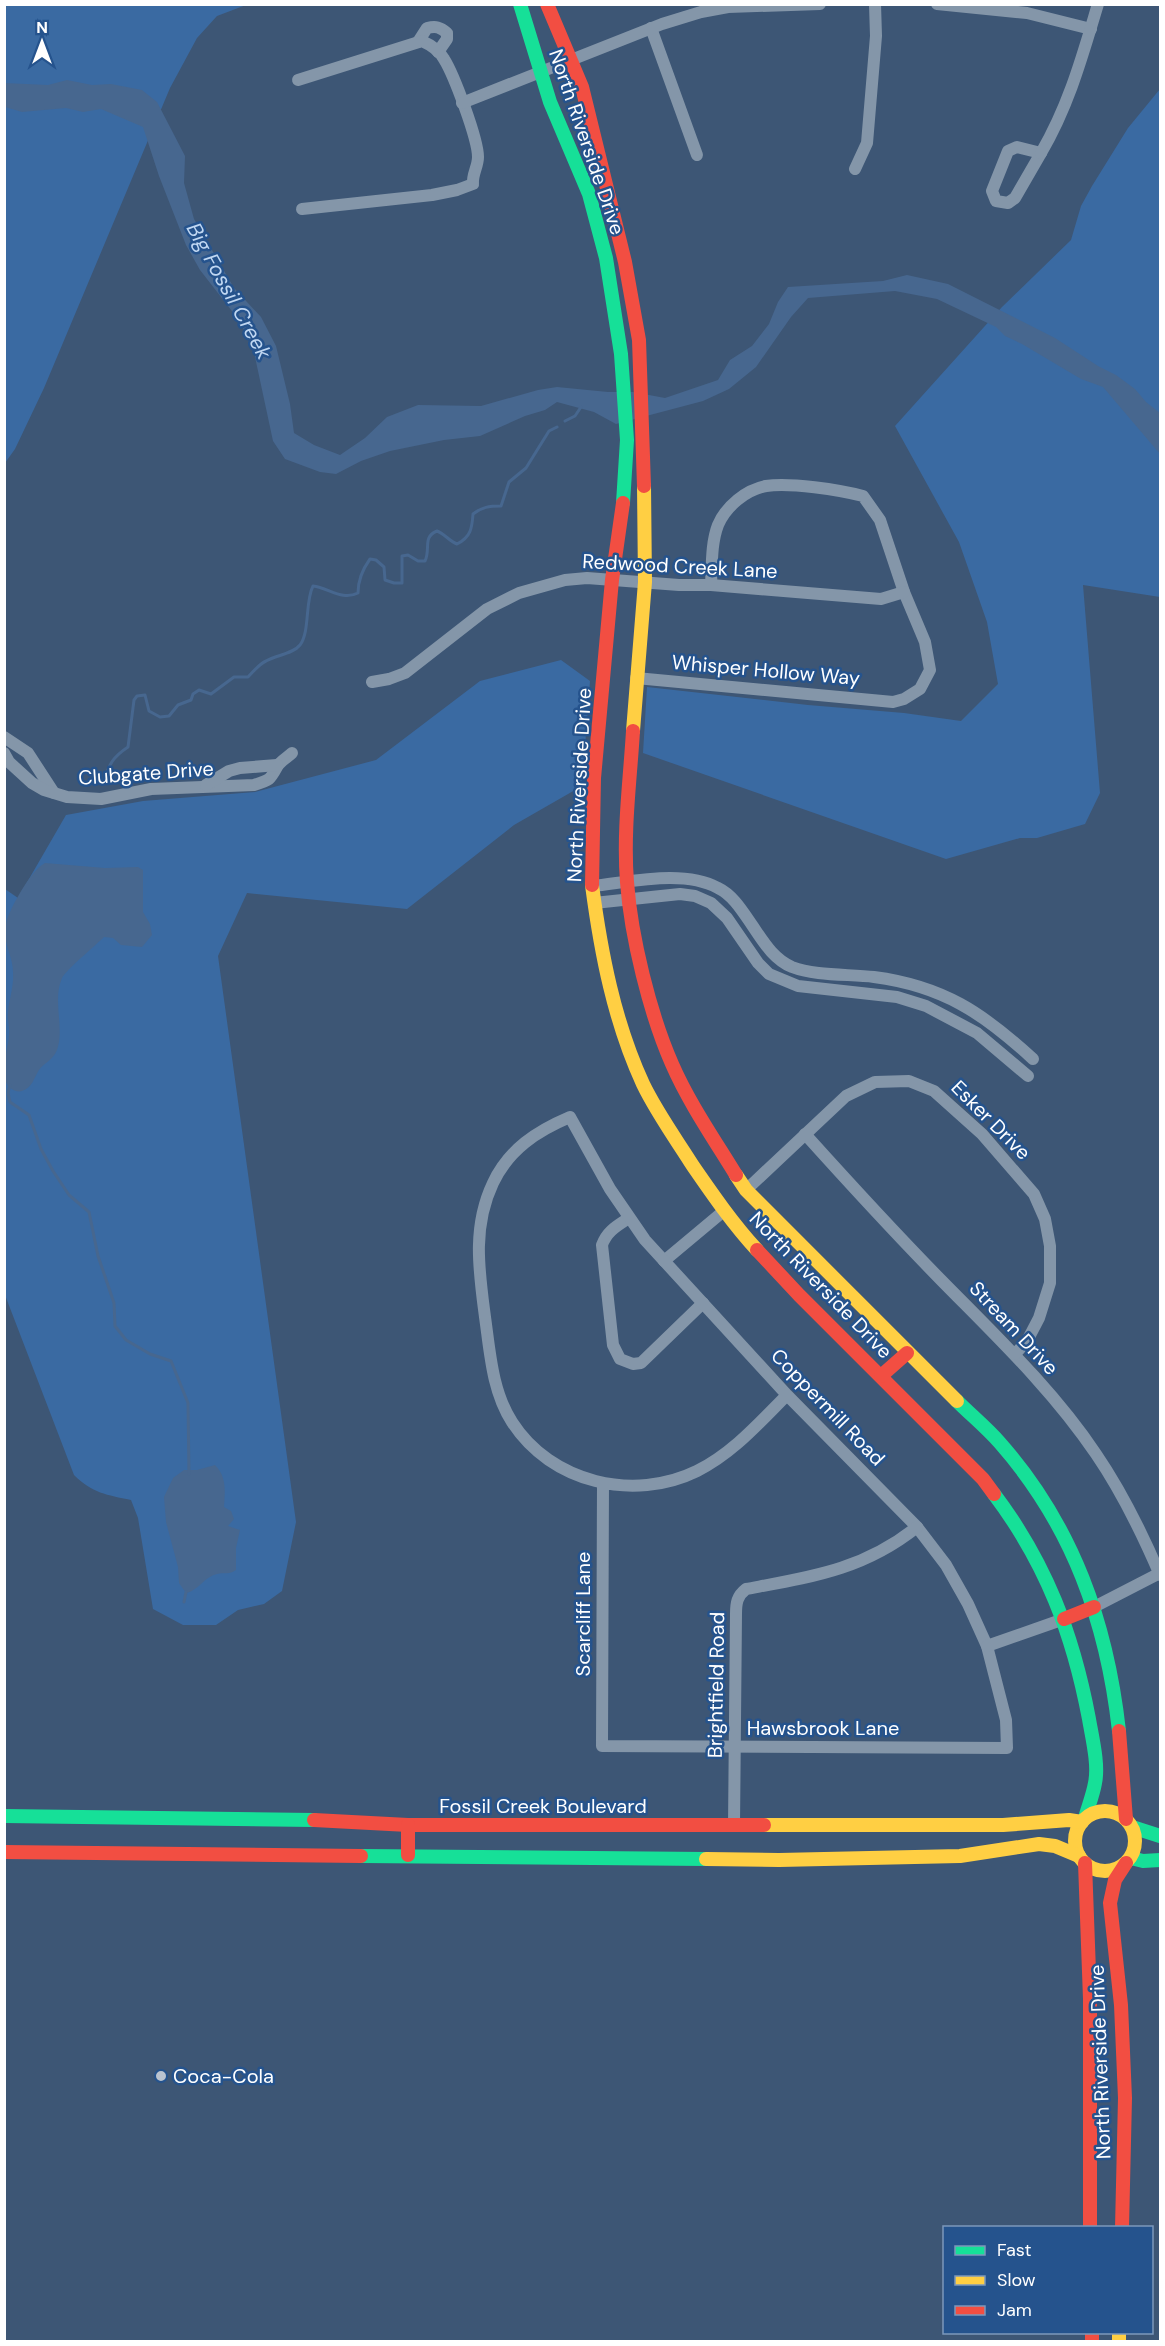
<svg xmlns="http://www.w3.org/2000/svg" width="1165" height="2346" font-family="'DM Sans',sans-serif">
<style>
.green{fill:#3a6aa2}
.water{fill:#47678f}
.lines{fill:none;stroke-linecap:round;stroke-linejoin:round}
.stream{stroke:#47678f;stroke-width:3}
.street{stroke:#8496a9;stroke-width:12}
.fast{stroke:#16e098;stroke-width:14}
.slow{stroke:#ffcf43;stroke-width:14}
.jam{stroke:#f24e42;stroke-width:14}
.poi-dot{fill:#bbc4cf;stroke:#25538d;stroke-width:2}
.labels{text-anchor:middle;stroke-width:5;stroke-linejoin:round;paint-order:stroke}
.street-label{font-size:20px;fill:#fff;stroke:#25538d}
.poi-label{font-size:20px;fill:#fff;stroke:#25538d;text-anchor:start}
.water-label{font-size:21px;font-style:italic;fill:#c0d7f2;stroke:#25538d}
</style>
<rect width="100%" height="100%" fill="#3d5675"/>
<g class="green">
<polygon points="4,5 246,5 217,16 197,38 170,88 44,388 15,449 5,463"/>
<polygon points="1160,89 1160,597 1083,585 1100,793 1085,824 1037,838 1020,838 946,859 643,753 647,687 808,705 904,713 961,721 998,684 987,622 959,542 895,426 1002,307 1071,240 1081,206 1092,186 1128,128"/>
<path d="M561 660 590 681 582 786 514 825 407 909 247 893 218 956 296 1522 282 1591 264 1604 238 1610 216 1625H183L153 1609 138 1518 131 1500C107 1495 92 1493 74 1475L5 1295V889L18 898 66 815 143 801 255 792 376 760 480 681Z"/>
</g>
<g class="water">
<polygon points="67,80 92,85 111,84 142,90 157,102 185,156 184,183 194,219 234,288 261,317 276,346 290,404 294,433 314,445 340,455 365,438 387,417 418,405 481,406 538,390 557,387 608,392 633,392 665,398 718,380 730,360 752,346 769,324 778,302 788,287 883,281 907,275 948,284 1055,338 1098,366 1116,375 1135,389 1146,402 1160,413 1160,454 1103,387 1081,379 1022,344 1005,336 996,327 937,299 895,291 808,298 791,317 756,367 729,389 703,401 616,424 594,412 557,402 545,410 525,416 480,436 444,440 390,451 361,461 336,474 320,472 285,459 273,441 252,343 235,315 200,270 186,245 159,176 143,127 101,109 83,112 66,108 22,112 5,107 4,83 48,85"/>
<path d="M45 863 105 868 138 867 143 870V912L150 924 152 935 142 947 121 945 113 938 104 937C96 945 66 970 62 978 52 1001 65 1028 57 1050 53 1060 44 1063 39 1070 34 1078 32 1088 22 1091 15 1093 7 1087 5 1080 1 1065 8 1050 9 1035 10 1028 7 1020 8 1012 9 999 14 987 13 972 13 955 1 940 6 923 10 908 31 870 45 863Z"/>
<path d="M215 1465C227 1477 225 1491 224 1507L231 1511 234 1519 228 1526 240 1530 236 1548V1570C229 1575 225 1572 217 1574 204 1577 198 1591 186 1593L179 1583 178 1567 166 1522 164 1497 173 1478 184 1470H197Z"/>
</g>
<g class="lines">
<g class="stream">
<polyline points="565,421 575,416 581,407"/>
<path d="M104 781C109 764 113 757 128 747L134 700 137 696 145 695 149 711 160 717 169 716 178 705 191 700 193 694 199 690 211 694 234 677H248C254 671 259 664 266 661 276 655 293 654 300 645 310 632 305 601 313 586 329 588 342 601 358 593 358 580 362 570 370 559L376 560 384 567 385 580 394 583H402V556L408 555 418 561H425C431 549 422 537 437 531 445 534 449 541 457 544 471 537 472 528 473 514 482 507 489 506 501 506L509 482 526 468 549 431 557 427"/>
<polyline points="10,1085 8,1093 10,1102 29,1115 41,1149 53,1171 69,1195 89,1212 98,1256 114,1303 115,1326 126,1340 150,1354 171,1361 188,1403 189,1474"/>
<polyline points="184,1602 186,1592"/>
</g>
<g class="street">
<polyline points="937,4 1027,13 1091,29"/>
<polyline points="651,28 697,155"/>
<path d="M418 42 427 28C436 26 440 27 447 33V39L438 52"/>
<path d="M298 80 422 41C431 45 439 50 444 59 454 75 478 139 478 157 478 167 472 174 473 184L457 190 432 195 302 209"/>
<polyline points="462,103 662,24 701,12 728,7 820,4"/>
<polygon points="1017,147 1041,153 1015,198 1008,203 996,201 992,191 1008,151"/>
<path d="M1041 153C1069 105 1082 57 1098 4"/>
<polyline points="855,169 867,143 876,36 875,4"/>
<path d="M636 678 893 702 904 699 920 689 930 670 925 642 904 592 880 520 863 496C840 490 789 482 766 486 746 490 726 506 718 525 711 543 712 566 711 585"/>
<polyline points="372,682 389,679 405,673 487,609 519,593 565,580 587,578 679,585 711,585 881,599 904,592"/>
<polyline points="4,737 28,753 54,793"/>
<path d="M4 753 9 762 32 783 44 790 67 797 101 799 151 789 254 785C270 780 270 780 277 767 279 762 288 757 292 753"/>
<polyline points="206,785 229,771 240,768 277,765"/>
<path d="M592 886C631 882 684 869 718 888 733 895 743 912 752 925 763 941 773 959 792 967 815 976 849 974 874 977 943 986 983 1013 1033 1059"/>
<polyline points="594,903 680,894 695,896 711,903 727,918 758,963 769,974 798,986 897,997 926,1006 977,1033 1028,1076"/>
<path d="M805 1134C850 1184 895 1233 942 1281 996 1336 1053 1390 1096 1454 1122 1492 1142 1533 1160 1575"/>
<polyline points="746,1190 846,1096 875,1082 909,1081 934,1091 982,1134 1034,1194 1045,1219 1050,1246 1050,1283 1039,1318 1027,1341 1015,1354"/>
<path d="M629 1218C617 1226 607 1231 602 1245L613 1345 620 1359 633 1364 641 1363 703 1303"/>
<polyline points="664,1261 725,1210"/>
<path d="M603 1483 602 1746 1007 1748 1006 1720 987 1646 968 1604 946 1565 917 1527 787 1395 645 1240 610 1189 570 1117C537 1131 509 1149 493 1183 472 1227 479 1271 485 1317 490 1352 492 1391 512 1422 551 1483 634 1502 697 1471 733 1453 759 1423 787 1395"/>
<polyline points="1094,1607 1160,1573"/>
<polyline points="987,1646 1064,1619"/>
<path d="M734 1826 736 1614C736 1603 737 1596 746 1589 811 1577 863 1570 917 1527"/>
</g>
<g class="fast">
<polyline points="520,4 550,102 589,194 606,258 621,354 627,440 623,503"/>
<path d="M957 1401C971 1415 987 1428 1000 1443 1073 1526 1107 1623 1119 1731"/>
<path d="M994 1494C1046 1563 1073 1634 1089 1719 1092 1737 1099 1765 1095 1783 1093 1795 1088 1807 1085 1818"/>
<polyline points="4,1816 314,1820"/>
<polyline points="1132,1827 1160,1836"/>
<polyline points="361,1856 706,1859"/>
<polyline points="1131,1858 1143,1861 1160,1860"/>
</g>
<g class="slow">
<polyline points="633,731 645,582 644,486"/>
<path d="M592 885C601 953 614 1021 643 1084 657 1113 676 1139 693 1166 713 1195 733 1224 757 1250"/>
<polyline points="736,1175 746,1190 957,1401"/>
<circle cx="1105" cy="1841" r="30"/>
<polyline points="764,1825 1003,1825 1069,1820 1082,1822"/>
<polyline points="706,1859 779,1860 960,1856 1039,1844 1055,1846 1079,1856"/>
<polyline points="1119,2332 1119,2342"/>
</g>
<g class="jam">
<polyline points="547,4 582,87 625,262 639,340 644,486"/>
<path d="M633 731C630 781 623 832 627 882 631 937 650 1014 672 1064 689 1103 714 1139 736 1175"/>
<polyline points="592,885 594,778 612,580 623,503"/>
<polyline points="757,1250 799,1295 983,1479 994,1494"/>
<polyline points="881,1376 907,1353"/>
<polyline points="1064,1619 1094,1607"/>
<polyline points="1119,1731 1126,1819"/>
<polyline points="314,1820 408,1825 764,1825"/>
<polyline points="408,1825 408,1855"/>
<polyline points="4,1852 361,1856"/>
<polyline points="1085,1863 1090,1999 1090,2228"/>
<polyline points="1122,2228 1125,2098 1121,2005 1110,1903 1115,1880 1126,1863"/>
<polyline points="1092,2332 1092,2342"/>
</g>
</g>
<circle class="poi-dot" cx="161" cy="2076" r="6"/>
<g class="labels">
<g class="street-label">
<text transform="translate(587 142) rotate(71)" y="7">North Riverside Drive</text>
<text transform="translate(680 566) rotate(3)" y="7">Redwood Creek Lane</text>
<text transform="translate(766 670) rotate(5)" y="7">Whisper Hollow Way</text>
<text transform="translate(146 773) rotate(-4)" y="7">Clubgate Drive</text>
<text transform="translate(579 785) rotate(-87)" y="7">North Riverside Drive</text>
<text transform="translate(991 1120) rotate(45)" y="7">Esker Drive</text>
<text transform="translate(821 1285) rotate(46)" y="7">North Riverside Drive</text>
<text transform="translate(1014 1328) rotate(47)" y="7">Stream Drive</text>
<text transform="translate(828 1407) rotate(46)" y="7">Coppermill Road</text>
<text transform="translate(583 1614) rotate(-90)" y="7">Scarcliff Lane</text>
<text transform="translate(716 1685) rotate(-89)" y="7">Brightfield Road</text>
<text x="823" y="1735">Hawsbrook Lane</text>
<text x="543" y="1813">Fossil Creek Boulevard</text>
<text transform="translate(1100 2062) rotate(-92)" y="7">North Riverside Drive</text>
</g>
<g class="poi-label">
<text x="173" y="2083">Coca-Cola</text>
</g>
<g class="water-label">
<text transform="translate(229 291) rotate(61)" y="7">Big Fossil Creek</text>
</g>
</g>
<rect width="1165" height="2346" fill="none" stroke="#ffffff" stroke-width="12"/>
<rect x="943" y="2226" width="210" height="108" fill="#25538d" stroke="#7c98bb" stroke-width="1.5"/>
<rect x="955" y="2246" width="30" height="9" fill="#16e098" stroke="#7c98bb" stroke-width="1.5"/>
<text x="997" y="2256" font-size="18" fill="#ffffff">Fast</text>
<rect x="955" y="2276" width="30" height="9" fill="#ffcf43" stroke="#7c98bb" stroke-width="1.5"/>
<text x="997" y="2286" font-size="18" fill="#ffffff">Slow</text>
<rect x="955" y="2306" width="30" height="9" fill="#f24e42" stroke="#7c98bb" stroke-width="1.5"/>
<text x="997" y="2316" font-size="18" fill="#ffffff">Jam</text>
<g transform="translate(42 42)" stroke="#25538d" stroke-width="4.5" paint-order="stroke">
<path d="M0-4.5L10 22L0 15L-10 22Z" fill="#ffffff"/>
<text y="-9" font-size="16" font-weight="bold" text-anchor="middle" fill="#ffffff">N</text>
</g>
</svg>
